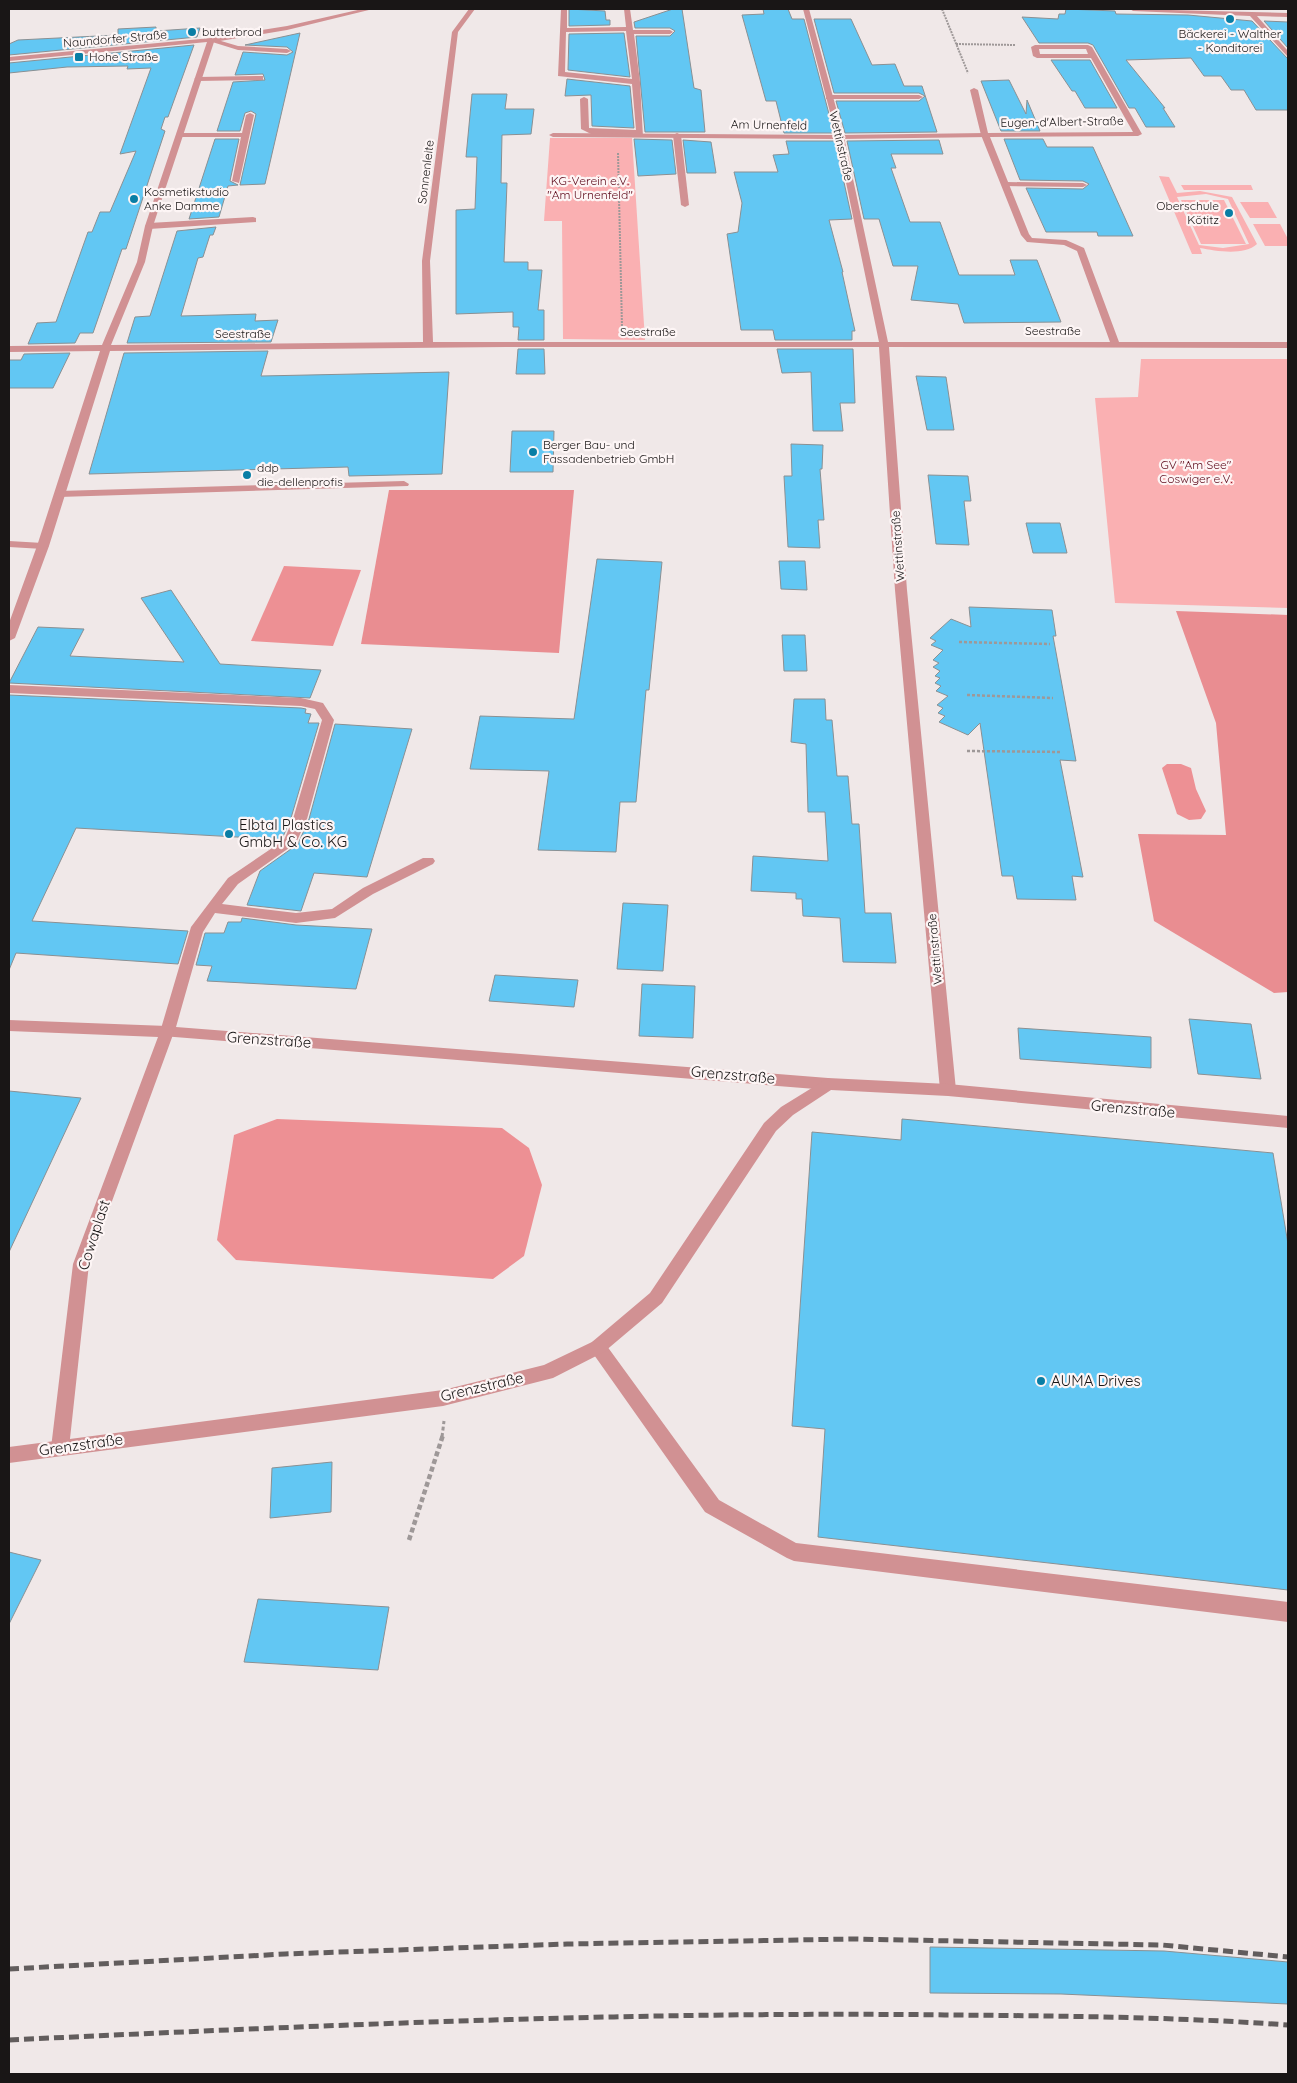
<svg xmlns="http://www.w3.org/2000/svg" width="1297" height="2083" font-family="Quicksand,sans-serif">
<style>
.green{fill:#fab0b2;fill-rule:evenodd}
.forest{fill:#e98d91}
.water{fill:#ed9094}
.building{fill:#62c7f3;stroke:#8a9093}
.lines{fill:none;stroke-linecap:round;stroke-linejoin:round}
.path-far3{stroke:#9e9898;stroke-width:2;stroke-dasharray:2 1;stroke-linecap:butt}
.path-far2{stroke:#9e9898;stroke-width:2.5;stroke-dasharray:3 2;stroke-linecap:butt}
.path-far1{stroke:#9e9898;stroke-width:3;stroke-dasharray:4 2.5;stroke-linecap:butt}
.path{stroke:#9e9898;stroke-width:4.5;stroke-dasharray:5 3;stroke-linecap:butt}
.service{fill:#d19193;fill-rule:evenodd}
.minor{fill:#d19193;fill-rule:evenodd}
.tertiary{fill:#d19193;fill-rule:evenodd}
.rail{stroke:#625d5d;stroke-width:5;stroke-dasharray:10 5;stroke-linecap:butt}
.poi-dot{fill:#097ea5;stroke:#fdf5f5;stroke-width:2}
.labels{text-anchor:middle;stroke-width:4.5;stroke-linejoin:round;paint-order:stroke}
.far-poi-label{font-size:12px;fill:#191616;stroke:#fdf5f5;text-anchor:start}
.far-street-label{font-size:12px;fill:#191616;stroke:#fdf5f5}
.far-park-label{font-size:12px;fill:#5e0a1b;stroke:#fdf5f5}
.poi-label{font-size:15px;fill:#191616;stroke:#fdf5f5;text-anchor:start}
.street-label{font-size:15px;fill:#191616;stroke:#fdf5f5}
</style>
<rect width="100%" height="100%" fill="#f0e8e8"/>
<g class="green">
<polygon points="550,138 632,138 645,340 563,339 562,221 544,221"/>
<path d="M1159 176 1169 177 1177 193 1200 191 1232 197 1257 244C1244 256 1216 251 1200 248L1202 254H1192ZM1206 194 1228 199 1249 244 1223 248 1199 245 1177 197Z"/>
<polygon points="1181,185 1251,185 1253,190 1184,190"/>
<polygon points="1181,200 1224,200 1246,244 1201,244"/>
<polygon points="1240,202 1268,202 1277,218 1250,218"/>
<polygon points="1253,224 1280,224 1288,239 1288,246 1265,246"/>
<polygon points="1141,359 1288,359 1288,608 1115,603 1095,398 1138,397"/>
</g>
<g class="forest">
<polygon points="389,490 574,490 559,653 361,644"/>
<polygon points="1176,611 1288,615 1288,992 1274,993 1154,921 1138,834 1226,835 1216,723"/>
</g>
<g class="water">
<polygon points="284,566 361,570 333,646 251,641"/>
<polygon points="1167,764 1181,764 1191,768 1196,789 1206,811 1201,819 1189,820 1177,814 1162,768"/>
<polygon points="277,1119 502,1128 529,1148 542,1185 524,1256 493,1279 236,1260 217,1240 234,1135"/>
</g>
<g class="building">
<polygon points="569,9 605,11 606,20 610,20 610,25 569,26"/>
<polygon points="673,9 682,9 694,88 701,90 705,132 645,132 636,36 670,36 675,31 670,28 635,28 634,22"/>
<polygon points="763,9 788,9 792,19 804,19 834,133 784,133 776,101 766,101 742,15 764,14"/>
<polygon points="1066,9 1115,11 1116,14 1188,15 1252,21 1288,59 1288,110 1256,110 1244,90 1231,90 1221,76 1204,76 1191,58 1126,60 1165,108 1163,108 1175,127 1146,127 1135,108 1129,108 1093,45 1088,43 1039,43 1022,17 1058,19 1059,14 1065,14"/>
<polygon points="814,19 851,19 872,65 895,64 904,86 922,86 937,132 845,133 836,101 919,101 925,96 919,93 834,93"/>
<polygon points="1264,21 1288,22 1288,48"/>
<polygon points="156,27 156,31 200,28 197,37 9,55 9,44 18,40 118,35 118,29"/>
<polygon points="300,33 265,184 240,185 256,114 251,111 245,113 240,131 217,131 233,82 265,80 263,74 235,75 243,52 287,55 293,52 287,47 245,45"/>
<polygon points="624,33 630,77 568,70 569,34"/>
<polygon points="194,45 168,117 165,117 161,129 165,131 126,249 122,249 93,333 80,333 75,343 28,344 37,323 56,322 88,232 92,232 100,212 110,212 136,151 120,154 151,68 127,69 128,66 67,67 9,73 9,63"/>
<polygon points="1051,60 1090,60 1117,108 1085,108 1075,91 1072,91"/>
<polygon points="567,79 630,86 634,128 592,126 591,95 565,96"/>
<polygon points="1009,80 1026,114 1027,100 1040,131 1001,131 981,81"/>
<polygon points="472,94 507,94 505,109 534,109 531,134 502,135 501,183 507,183 504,262 528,262 528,270 542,270 538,310 544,310 544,340 518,340 519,327 513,327 513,312 456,314 456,210 475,209 477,157 466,157"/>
<polygon points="215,139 239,139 230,181 238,185 228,186 219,217 189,219"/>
<polygon points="634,139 672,140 676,174 638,176"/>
<polygon points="1004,139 1043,139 1047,147 1093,147 1133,236 1098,236 1097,232 1046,232 1026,188 1083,189 1089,184 1083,181 1020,180"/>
<polygon points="683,140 711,142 716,173 687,173"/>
<polygon points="939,140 943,154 891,154 896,168 891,168 910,222 940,222 959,275 1015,275 1010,260 1037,260 1061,322 964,323 958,304 911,300 918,266 893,266 879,219 864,219 847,141"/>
<polygon points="786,141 835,141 852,219 829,220 843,272 842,272 855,331 852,331 852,340 775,340 773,330 741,330 727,234 738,232 742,203 734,172 778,172 773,155 789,154"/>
<polygon points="216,227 213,235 210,235 203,257 198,258 181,316 256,314 255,321 278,320 271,342 127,343 135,317 150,316 177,231"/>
<polygon points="518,349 544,349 545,374 516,374"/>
<polygon points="777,349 853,349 855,403 840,403 843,431 813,431 811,372 782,373"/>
<polygon points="268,351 261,376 449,372 442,474 349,476 348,467 89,474 124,353"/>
<polygon points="70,353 53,388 9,388 9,360 21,360 24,354"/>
<polygon points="916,376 946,377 954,430 927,430"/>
<polygon points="512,431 554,431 553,472 510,472"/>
<polygon points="791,444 823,445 822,469 820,469 824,520 818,520 820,548 788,547 784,476 792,476"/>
<polygon points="928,475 968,476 971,501 964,501 969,545 936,544"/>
<polygon points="1026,523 1060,523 1067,553 1033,553"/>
<polygon points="597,559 662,562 649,690 646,690 636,802 620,802 616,852 538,850 549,771 470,769 480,716 574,719"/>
<polygon points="779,561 805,561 807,590 781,589"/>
<polygon points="171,590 220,664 321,670 310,698 9,683 38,627 84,629 70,656 184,662 141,598"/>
<polygon points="969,607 1052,610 1056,636 1053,636 1076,761 1060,760 1083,877 1072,876 1076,900 1017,899 1013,876 1002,876 980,723 968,735 939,722 945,716 938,713 943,708 937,705 948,696 936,691 941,686 935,683 940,678 935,676 940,671 933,667 939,663 933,660 943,650 931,645 936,641 930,638 951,619 971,627"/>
<polygon points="782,635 805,635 807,671 784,671"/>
<polygon points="9,695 301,708 306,709 305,713 311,714 308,723 319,723 291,818 282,839 268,849 272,839 76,828 32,921 188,931 178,964 16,953 9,970"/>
<polygon points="794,699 825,699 826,720 832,720 837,776 848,776 852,824 859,824 865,913 891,913 896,963 843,962 840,918 803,916 802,899 796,899 796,893 751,891 753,856 828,861 825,812 808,812 806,744 791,742"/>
<polygon points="335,724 412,729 367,877 314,873 301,911 247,905 260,871 298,844 309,819"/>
<polygon points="623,903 668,905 663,971 617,969"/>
<polygon points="242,918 296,925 372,929 356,989 207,981 212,966 196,965 205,933 224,933 228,922 241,922"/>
<polygon points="495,975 578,980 574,1007 489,1001"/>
<polygon points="642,984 695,986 693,1038 639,1036"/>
<polygon points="1189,1019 1251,1024 1261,1079 1198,1074"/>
<polygon points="1018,1028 1151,1037 1151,1068 1020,1059"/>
<polygon points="9,1091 81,1098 9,1252"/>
<polygon points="902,1119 1273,1153 1288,1244 1288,1590 818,1537 825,1429 792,1426 812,1132 901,1140"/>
<polygon points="332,1462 331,1512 270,1518 272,1468"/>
<polygon points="9,1552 41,1560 9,1624"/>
<polygon points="258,1599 389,1607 378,1670 244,1662"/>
<polygon points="930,1947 1164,1951 1288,1962 1288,2004 1061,1994 930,1993"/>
</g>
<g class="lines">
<g class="path-far3">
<polyline points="942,9 968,73"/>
<polyline points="956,44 1016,45"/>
<polyline points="618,153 622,327"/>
</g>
<g class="path-far2">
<polyline points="959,642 1050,644"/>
<polyline points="967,695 1053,698"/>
<polyline points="967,751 1062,752"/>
</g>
<polyline class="path-far1" points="442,1437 444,1421"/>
<polyline class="path" points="409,1540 443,1435"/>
<g class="service">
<path d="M561 9H567V28L626 27 624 9H630L633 30H670L673 32 670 34H634L640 82 643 137H637L636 134H591L581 129 580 99 584 97 588 99 589 128 636 130 632 84 558 76ZM626 31 632 79 565 72 566 32Z"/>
<polygon points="211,38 238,46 287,49 291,51 287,53 238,50 209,41"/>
<polygon points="260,76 263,76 263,80 198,81 194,79 198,77"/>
<polygon points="829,95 919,95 923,97 919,99 826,99 826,95"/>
<polygon points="250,113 254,115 239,183 232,181 241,137 181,137 177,135 181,133 242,133 246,115"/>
<polygon points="677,133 681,135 689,205 685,207 681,205 673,135"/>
<polygon points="985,133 988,133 988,137 840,139 836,137 840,135"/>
<polygon points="1007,182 1083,183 1087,185 1083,187 1004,186 1003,184"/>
<polygon points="253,217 256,218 256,222 149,229 145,226 149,223"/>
<polygon points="404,481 409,484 408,486 59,497 54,494 59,491"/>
<polygon points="9,541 43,543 49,546 43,549 9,547"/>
<polygon points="9,685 301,698 323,703 334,720 307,819 296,843 238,884 222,904 296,913 332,909 363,888 423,858 433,858 435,861 433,864 373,894 335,918 296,923 215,913 203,932 176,1027 828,1078 833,1080 836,1084 833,1088 828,1090 162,1036 160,1032 191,927 228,878 284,840 293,819 322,720 315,709 301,706 9,693"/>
<polygon points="598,1339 604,1342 719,1500 796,1543 1288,1602 1288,1622 794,1561 787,1558 705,1512 592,1352 589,1347 592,1342"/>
</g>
<g class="minor">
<path d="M362 9H373L287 30 214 42 153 226 145 262 111 345 423 342 422 261 452 32 469 9H475L458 32 430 261 433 342H879L837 139 553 137 549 135 553 133 836 135 803 9H809L844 137 888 342H1110L1077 251 1064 245 1027 242 1021 235 981 135 970 90 974 88 978 90 988 133 1133 132 1091 58H1037L1033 56 1031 47 1035 45H1088L1092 47 1142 134 1138 136 990 137 1029 234 1032 238 1066 240 1084 248 1119 342H1288V348L889 347 907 590 956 1090 953 1094H943L940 1090 895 590 879 347H506L110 351 49 546 15 638 9 641V623L37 546 100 351 9 352V346L102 345 137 262 145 226 207 42 9 61V57L211 38 287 26ZM1039 49H1086L1088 54H1040Z"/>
<polygon points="1130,9 1288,13 1288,17 1257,16 1288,51 1288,57 1250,16 1133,11"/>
<polygon points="9,1020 167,1026 172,1028 174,1032 89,1264 69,1448 66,1454 60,1456 54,1454 51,1448 73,1264 158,1037 9,1031"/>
</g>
<polygon class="tertiary" points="828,1078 948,1084 1288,1116 1288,1128 948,1096 831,1090 793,1115 776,1131 662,1303 604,1352 553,1378 443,1406 9,1463 9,1447 443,1390 544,1365 592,1342 650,1293 764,1123 781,1107"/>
<g class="rail">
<polyline points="9,1969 285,1954 567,1944 853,1939 1162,1945 1288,1957"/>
<path d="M9 2040C324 2025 639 2011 954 2015 1065 2016 1177 2017 1288 2025"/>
</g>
</g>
<g class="poi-dot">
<circle cx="1230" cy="19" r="5"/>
<circle cx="192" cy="32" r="5"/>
<rect x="74" y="52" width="10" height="10" rx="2.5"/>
<circle cx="134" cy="199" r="5"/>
<circle cx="1229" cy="213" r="5"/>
<circle cx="533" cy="452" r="5"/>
<circle cx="247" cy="475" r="5"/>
<circle cx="229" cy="834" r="5"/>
<circle cx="1041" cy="1381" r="5"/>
</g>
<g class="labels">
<g class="far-poi-label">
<text x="202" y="36">butterbrod</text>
<text x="1230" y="38" text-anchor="middle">Bäckerei - Walther<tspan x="1230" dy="14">- Konditorei</tspan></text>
<text x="89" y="61">Hohe Straße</text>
<text x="144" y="196">Kosmetikstudio<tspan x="144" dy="14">Anke Damme</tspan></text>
<text x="1219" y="210" text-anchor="end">Oberschule<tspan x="1219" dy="14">Kötitz</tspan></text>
<text x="543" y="449">Berger Bau- und<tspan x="543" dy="14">Fassadenbetrieb GmbH</tspan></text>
<text x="257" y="472">ddp<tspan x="257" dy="14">die-dellenprofis</tspan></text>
</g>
<g class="far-street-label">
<text transform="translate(115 39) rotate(-5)" y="4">Naundorfer Straße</text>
<text transform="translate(1062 122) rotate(-1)" y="4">Eugen-d'Albert-Straße</text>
<text transform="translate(769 125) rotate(1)" y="4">Am Urnenfeld</text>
<text transform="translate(841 146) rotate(77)" y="4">Wettinstraße</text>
<text transform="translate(426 172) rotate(-83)" y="4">Sonnenleite</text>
<text x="1053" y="335">Seestraße</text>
<text x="648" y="336">Seestraße</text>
<text x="243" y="338">Seestraße</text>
<text transform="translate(898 546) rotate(-94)" y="4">Wettinstraße</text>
<text transform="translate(935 949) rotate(-95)" y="4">Wettinstraße</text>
</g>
<g class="far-park-label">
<text x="590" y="185">KG-Verein e.V.<tspan x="590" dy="14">"Am Urnenfeld"</tspan></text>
<text x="1196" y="469">GV "Am See"<tspan x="1196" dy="14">Coswiger e.V.</tspan></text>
</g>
<g class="poi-label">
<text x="239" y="830">Elbtal Plastics<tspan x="239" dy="17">GmbH &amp; Co. KG</tspan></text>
<text x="1051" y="1386">AUMA Drives</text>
</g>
<g class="street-label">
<text transform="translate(269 1040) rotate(4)" y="5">Grenzstraße</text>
<text transform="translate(733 1075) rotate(5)" y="5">Grenzstraße</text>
<text transform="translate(1133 1109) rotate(5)" y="5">Grenzstraße</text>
<text transform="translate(94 1235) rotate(-72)" y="5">Cowaplast</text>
<text transform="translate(482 1387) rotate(-13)" y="5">Grenzstraße</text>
<text transform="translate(81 1445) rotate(-8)" y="5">Grenzstraße</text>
</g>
</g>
<rect width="1297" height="2083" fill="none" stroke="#191616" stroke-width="20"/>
</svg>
